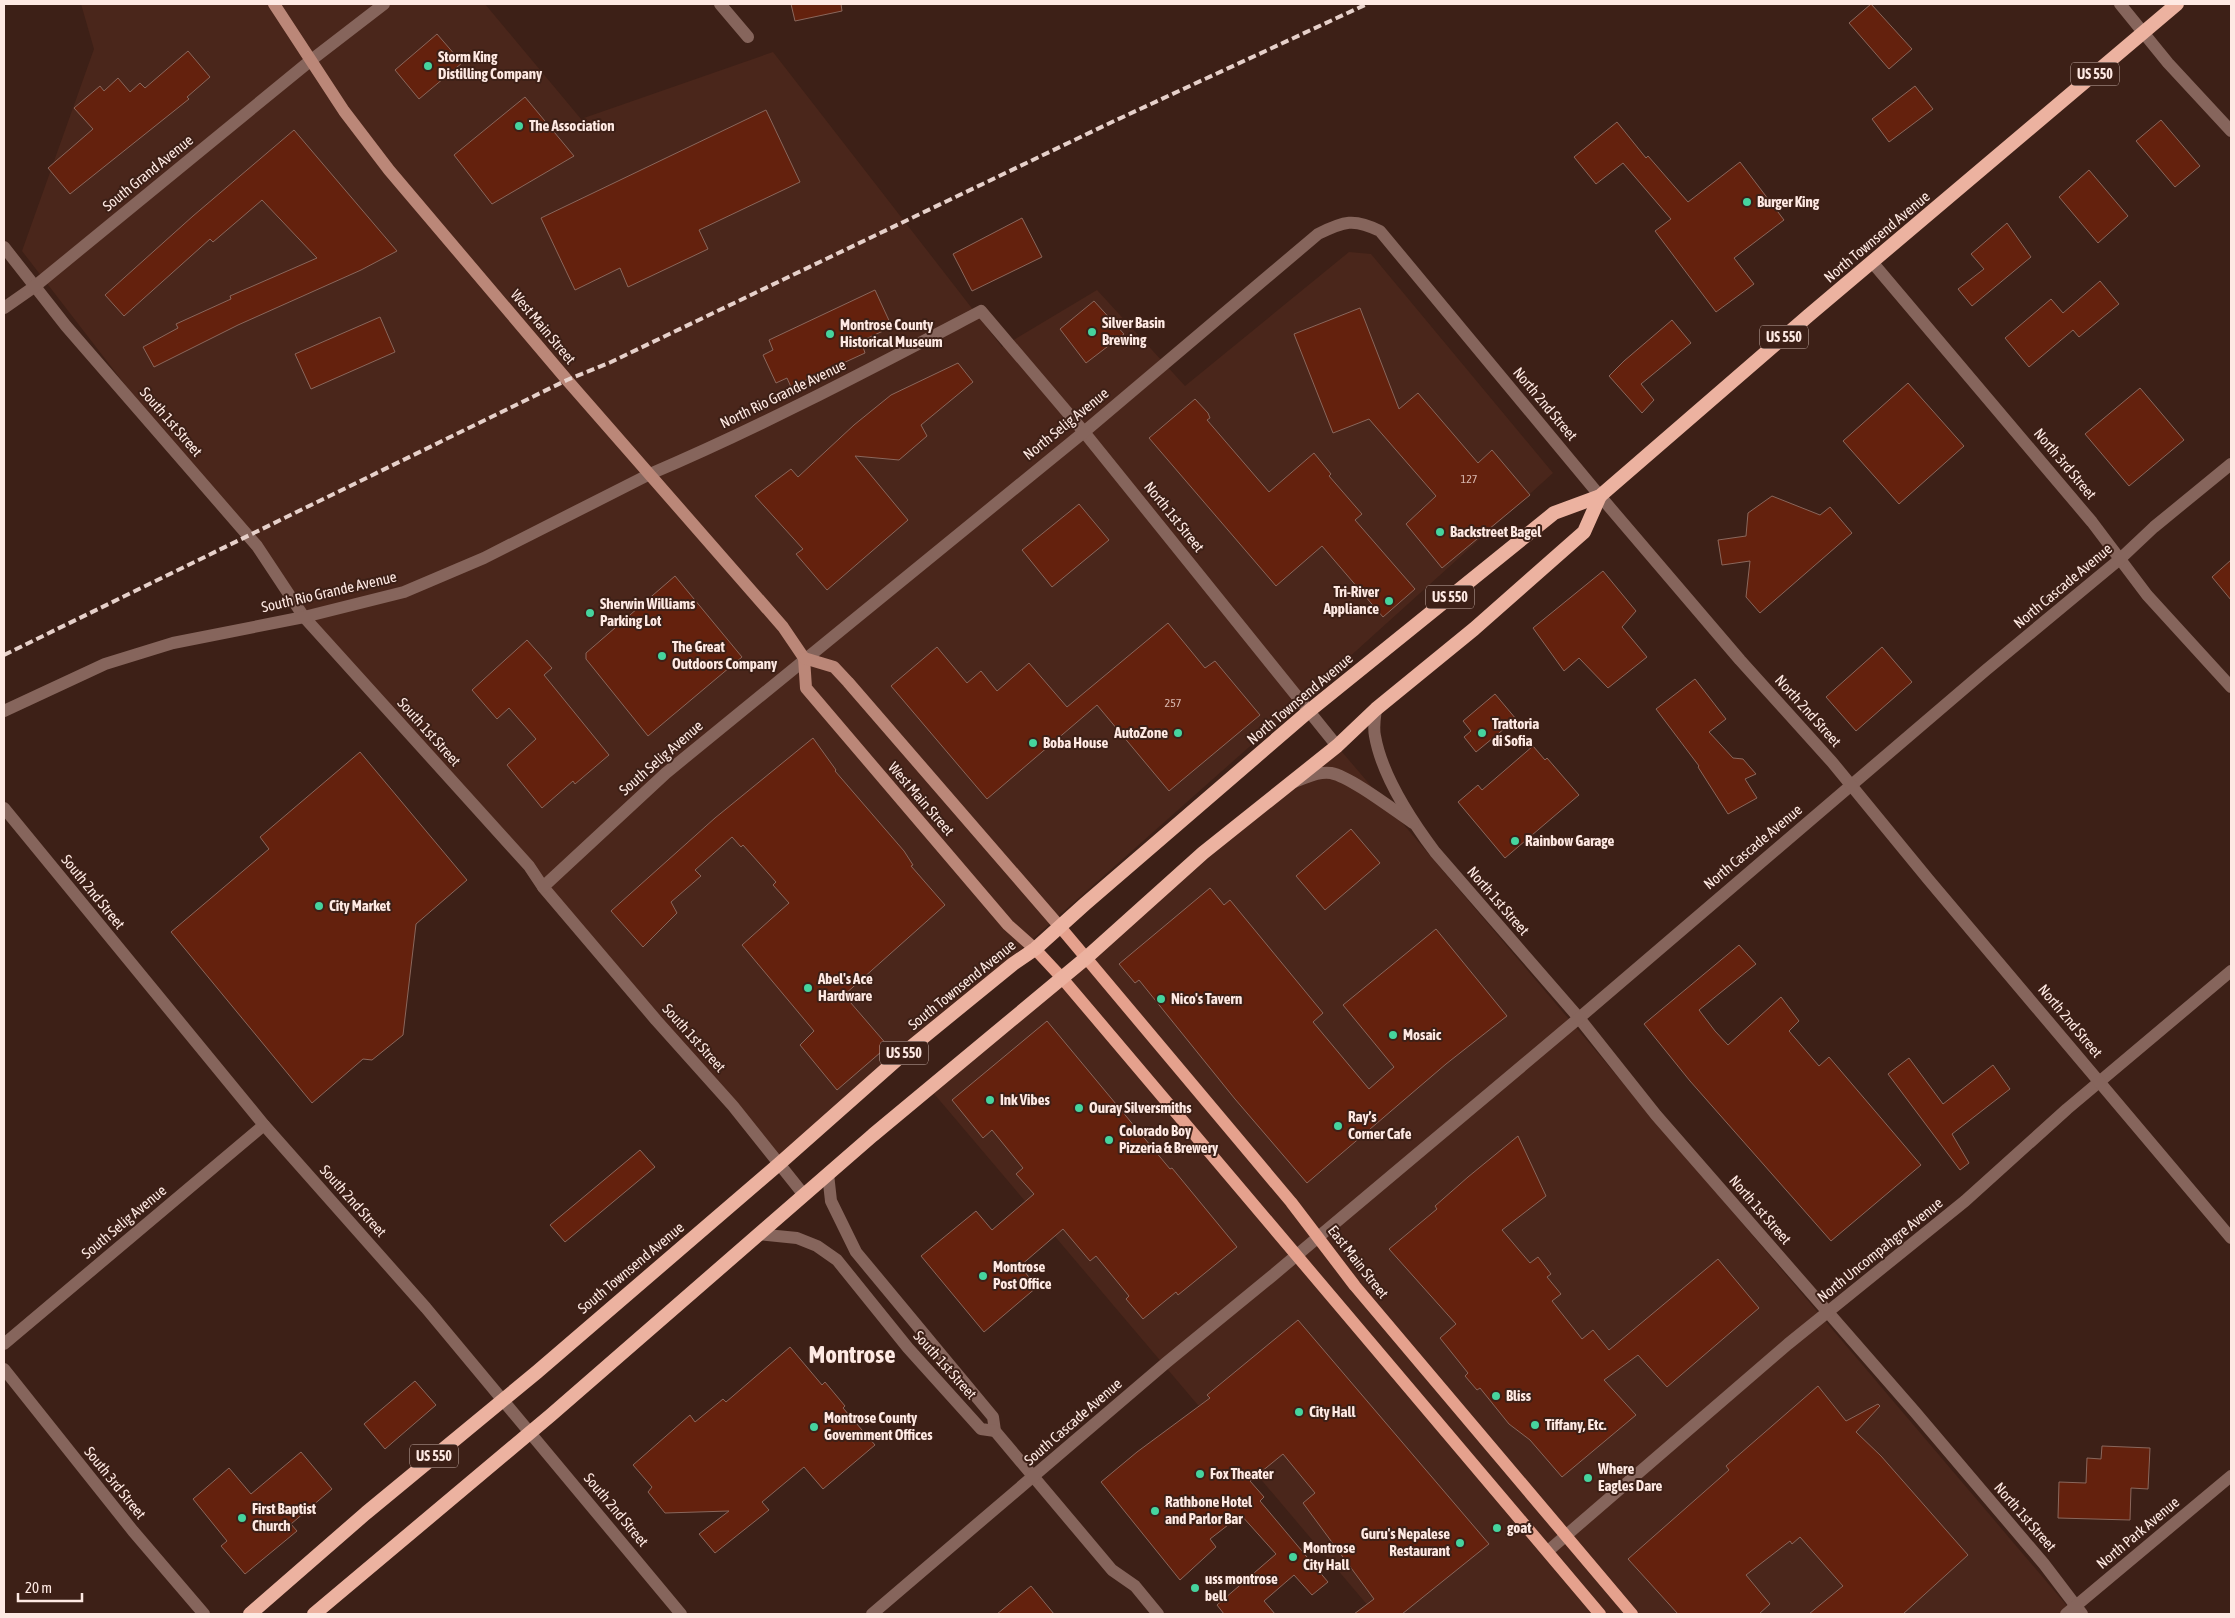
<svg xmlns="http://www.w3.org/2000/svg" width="2235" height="1618" font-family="'Asap Condensed',sans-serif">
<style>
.built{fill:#4a261b}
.building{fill:#64210d;stroke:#8a675c}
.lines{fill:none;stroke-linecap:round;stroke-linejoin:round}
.minor{stroke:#86655c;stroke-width:12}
.tertiary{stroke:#86655c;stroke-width:12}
.secondary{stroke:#bb8778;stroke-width:12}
.primary{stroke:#e5a18d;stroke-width:12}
.trunk{stroke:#ecb2a0;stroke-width:14}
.rail{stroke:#e6d0ca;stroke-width:4;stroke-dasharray:8 4;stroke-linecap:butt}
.poi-dot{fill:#46d49e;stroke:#3d2017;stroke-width:2}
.labels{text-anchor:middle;stroke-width:4;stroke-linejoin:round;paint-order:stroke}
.number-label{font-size:12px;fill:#d8b7ae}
.shield{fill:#3d2017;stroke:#c4ada6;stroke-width:1}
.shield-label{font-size:14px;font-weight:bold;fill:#fee9e3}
.poi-label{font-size:15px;font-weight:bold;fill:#fee9e3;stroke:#3d2017;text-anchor:start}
.street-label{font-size:15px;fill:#fee9e3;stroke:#3d2017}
.town-label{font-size:25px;font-weight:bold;fill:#fee9e3;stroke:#3d2017}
</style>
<rect width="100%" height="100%" fill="#3d2017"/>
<g class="built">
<polygon points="81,4 485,4 581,119 773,52 1002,347 1097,290 1185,386 1349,252 1371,254 1553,473 1284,716 779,1164 733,1106 304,617 22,251 94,49"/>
<polygon points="1337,746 2074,1614 1375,1614 930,1089"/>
</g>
<g class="building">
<polygon points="791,4 841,4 842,11 795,21"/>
<polygon points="1871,4 1912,49 1889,69 1849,23"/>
<polygon points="437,34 462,63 419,99 395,70"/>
<polygon points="188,51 210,77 187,97 189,99 70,194 48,168 93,129 74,108 100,86 104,91 118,78 130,92 140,83 145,88"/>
<polygon points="1915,86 1933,109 1889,142 1872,119"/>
<polygon points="525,97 574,156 492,204 454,155"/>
<polygon points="766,110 800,182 699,230 708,249 628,287 620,268 575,290 541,218"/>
<polygon points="2161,120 2200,166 2175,187 2136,141"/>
<polygon points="1617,122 1646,158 1648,156 1688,202 1740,162 1784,220 1734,258 1754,284 1716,312 1655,231 1671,219 1623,163 1596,184 1574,157"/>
<polygon points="294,130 397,251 361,270 238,325 154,367 143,347 178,328 176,324 231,299 230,296 317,258 262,200 213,242 210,239 124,316 105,295 193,216"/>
<polygon points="2089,170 2128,216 2098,243 2059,197"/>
<polygon points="1022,218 1042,257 972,291 953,254"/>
<polygon points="2007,223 2031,257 1972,306 1958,289 1984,269 1971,254"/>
<polygon points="2100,281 2119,304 2079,337 2073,330 2029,367 2005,338 2051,299 2063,313"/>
<polygon points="875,290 892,327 861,341 865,353 791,387 787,378 776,383 763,355 773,350 769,340"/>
<polygon points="1094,301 1124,334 1086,363 1060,329"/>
<polygon points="1360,308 1399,409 1418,393 1478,463 1492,450 1530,495 1442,568 1406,524 1436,496 1369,419 1333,433 1294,334"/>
<polygon points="380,317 395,352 311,389 295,354"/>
<polygon points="1672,320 1691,343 1641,384 1654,400 1642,413 1609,376 1624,361"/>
<polygon points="958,363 973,382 921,425 927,436 899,460 855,456 908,520 827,590 796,554 803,549 755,496 791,469 798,477 854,425 891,395"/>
<polygon points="1908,383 1964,446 1899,504 1843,441"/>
<polygon points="2140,388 2184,440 2129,486 2085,434"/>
<polygon points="1195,399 1208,413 1210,418 1207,420 1269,492 1314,453 1331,474 1329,476 1362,514 1355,520 1415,589 1383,617 1322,546 1276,586 1149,438"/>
<polygon points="1772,496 1820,515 1830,507 1852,533 1760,613 1746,597 1750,561 1722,565 1718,540 1746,536 1748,513"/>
<polygon points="1079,504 1109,540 1052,587 1022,550"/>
<polygon points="2231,560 2231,600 2212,577"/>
<polygon points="1603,571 1636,611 1622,627 1647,657 1608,688 1579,658 1564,671 1533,628"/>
<polygon points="675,576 742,657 648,736 586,659 586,653"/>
<polygon points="1168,623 1205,668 1215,661 1260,715 1169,791 1097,705 987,799 891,686 937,647 967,683 981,671 997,691 1029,663 1067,707"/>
<polygon points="527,640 552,668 544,675 609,755 575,784 573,781 542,808 507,765 536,739 509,708 497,719 472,690"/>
<polygon points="1882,647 1912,682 1856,731 1826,697"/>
<polygon points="1695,679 1726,719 1709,732 1733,758 1743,759 1756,774 1745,779 1757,798 1728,814 1698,767 1699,766 1656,709"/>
<polygon points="1495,694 1516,719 1476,752 1464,737 1471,731 1463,721"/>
<polygon points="813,738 836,770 835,771 904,851 913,865 911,866 945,905 844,995 888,1046 837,1090 800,1045 814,1031 742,945 789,903 773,885 776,882 743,845 741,847 732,837 695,870 701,876 671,902 677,913 643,947 611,911 715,818"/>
<polygon points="1533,746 1545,760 1547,758 1579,795 1505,858 1458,802 1478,785 1482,790"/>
<polygon points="360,752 467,880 416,924 403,1035 372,1060 363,1059 312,1103 171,932 269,849 260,837"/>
<polygon points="1351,829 1380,863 1325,910 1296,876"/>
<polygon points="1210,888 1224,905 1230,900 1323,1013 1313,1022 1369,1089 1394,1067 1343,1005 1436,929 1507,1016 1446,1064 1307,1183 1235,1099 1139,980 1135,983 1119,964"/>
<polygon points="1739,945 1756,964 1699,1010 1715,1031 1728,1045 1781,997 1799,1021 1789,1031 1819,1066 1829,1057 1921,1165 1831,1241 1690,1081 1644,1024"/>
<polygon points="1047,1021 1170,1169 1172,1168 1237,1247 1178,1295 1176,1292 1143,1319 1126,1299 1129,1296 1096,1256 1090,1261 1063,1229 1020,1266 1037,1287 984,1332 921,1256 976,1211 992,1230 1034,1194 1016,1174 1023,1168 992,1130 983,1138 952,1100"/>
<polygon points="1909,1058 1943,1104 1993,1065 2010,1089 1952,1134 1969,1163 1960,1170 1888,1074"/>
<polygon points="1518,1136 1546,1196 1502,1230 1530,1263 1538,1257 1551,1274 1547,1277 1561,1294 1552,1301 1582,1339 1593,1330 1609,1350 1718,1259 1759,1308 1667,1387 1638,1355 1604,1380 1636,1415 1562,1477 1530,1440 1509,1424 1480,1388 1477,1390 1465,1376 1468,1373 1440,1338 1456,1324 1389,1249 1437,1209 1435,1206 1468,1177"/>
<polygon points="640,1150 655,1167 565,1242 550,1225"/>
<polygon points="1298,1320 1489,1544 1402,1614 1354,1614 1374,1599 1303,1503 1315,1493 1283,1454 1250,1481 1264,1497 1260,1501 1328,1582 1312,1595 1294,1575 1264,1601 1275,1614 1224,1614 1217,1605 1276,1554 1241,1515 1210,1539 1216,1547 1180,1580 1101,1482 1137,1452 1210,1398 1207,1395"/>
<polygon points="790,1347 822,1385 825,1382 845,1406 843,1408 875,1445 823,1489 804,1467 762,1502 769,1510 715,1553 699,1534 729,1511 665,1513 648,1492 652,1487 633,1465 690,1415 695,1422 723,1399 726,1402"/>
<polygon points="415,1381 436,1405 385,1449 364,1424"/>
<polygon points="1818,1386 1846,1421 1878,1404 1880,1406 1856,1432 1881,1456 1968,1555 1903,1614 1809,1614 1843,1586 1800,1537 1792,1544 1790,1541 1746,1575 1770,1604 1759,1614 1678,1614 1628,1559 1729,1470 1726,1466"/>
<polygon points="2102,1446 2150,1448 2148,1489 2131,1488 2130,1520 2058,1518 2059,1482 2086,1483 2087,1458 2101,1459"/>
<polygon points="301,1452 332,1489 291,1524 297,1531 245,1574 221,1546 227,1541 193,1499 229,1468 251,1494"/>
<polygon points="1031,1586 1054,1614 997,1614"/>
</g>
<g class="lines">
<g class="minor">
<polyline points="720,4 748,37"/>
<polyline points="4,247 66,326 257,546 304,617 529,866 543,887 656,1020 733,1106 804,1195"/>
<polyline points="1872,262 2092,522 2147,595 2231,687"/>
<polyline points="4,308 34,287 310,61"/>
<path d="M650 474C763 426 872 368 981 311L1084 432 1337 746"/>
<path d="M1376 709C1375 717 1373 727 1375 736 1382 776 1411 820 1435 852L1579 1018 1656 1115 1915 1412 2044 1564 2082 1614"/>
<path d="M1294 782C1306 778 1318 771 1331 773 1351 777 1395 811 1413 823"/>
<path d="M543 887 666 773 1084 432 1318 234C1344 221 1354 218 1380 231L1600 496"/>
<polyline points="828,1174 831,1201 856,1252 993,1417 995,1431 1112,1570 1135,1586 1158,1614"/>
<polyline points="758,1234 797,1238 817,1246 837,1260 908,1348 981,1429 995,1431"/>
<polyline points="4,1344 264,1125"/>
<polyline points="4,1369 133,1531 204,1614"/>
<polyline points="1548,1551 1788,1344 1965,1201 2067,1109 2231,971"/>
<polyline points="872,1614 1167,1362 1272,1276 1579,1018 1986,670 2120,559 2154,527 2231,464"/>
</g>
<g class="tertiary">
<polyline points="2120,4 2168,63 2231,131"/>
<polyline points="310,61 384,4"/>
<polyline points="1600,496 1740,660 1832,762 1928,879 2231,1238"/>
<polyline points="4,711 105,664 173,643 304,617 404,592 484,558 650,474"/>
<polyline points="4,808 264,1125 426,1308 681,1614"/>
<polyline points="2066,1614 2231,1476"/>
</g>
<g class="secondary">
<polyline points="274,4 344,111 389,170 567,380 783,627 804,658 806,688 1008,925 1035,949"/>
<polyline points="804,658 834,667 848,682 1061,928"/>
</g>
<g class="primary">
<polyline points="1061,928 1291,1202 1355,1286 1632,1614"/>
<polyline points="1035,949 1062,978 1600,1614"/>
</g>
<g class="trunk">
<polyline points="250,1614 366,1513 537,1372 779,1164 910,1048 1013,964 1035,949 1085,904 1309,711 1554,513 1600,496 1808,316 2177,4"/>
<polyline points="314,1614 551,1415 873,1135 1086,958 1203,853 1337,746 1376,709 1474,629 1584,532 1600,496"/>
</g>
<polyline class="rail" points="4,655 567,380 611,362 1112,122 1367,4"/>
</g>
<g class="poi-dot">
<circle cx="428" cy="66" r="5"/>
<circle cx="519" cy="126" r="5"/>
<circle cx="1747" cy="202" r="5"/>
<circle cx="1092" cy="332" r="5"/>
<circle cx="830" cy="334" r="5"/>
<circle cx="1440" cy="532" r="5"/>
<circle cx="1389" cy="601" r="5"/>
<circle cx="590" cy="613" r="5"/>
<circle cx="662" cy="656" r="5"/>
<circle cx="1178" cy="733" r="5"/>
<circle cx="1482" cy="733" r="5"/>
<circle cx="1033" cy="743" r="5"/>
<circle cx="1515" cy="841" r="5"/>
<circle cx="319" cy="906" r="5"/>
<circle cx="808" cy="988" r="5"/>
<circle cx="1161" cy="999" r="5"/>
<circle cx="1393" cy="1035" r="5"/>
<circle cx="990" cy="1100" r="5"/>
<circle cx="1079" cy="1108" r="5"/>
<circle cx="1338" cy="1126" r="5"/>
<circle cx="1109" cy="1140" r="5"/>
<circle cx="983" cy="1276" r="5"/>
<circle cx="1496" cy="1396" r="5"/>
<circle cx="1299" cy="1412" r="5"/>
<circle cx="1535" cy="1425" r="5"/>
<circle cx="814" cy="1427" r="5"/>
<circle cx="1200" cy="1474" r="5"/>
<circle cx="1588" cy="1478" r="5"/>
<circle cx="1155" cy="1511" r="5"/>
<circle cx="242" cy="1518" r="5"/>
<circle cx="1497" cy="1528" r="5"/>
<circle cx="1460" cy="1543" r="5"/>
<circle cx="1293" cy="1557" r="5"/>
<circle cx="1195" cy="1588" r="5"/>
</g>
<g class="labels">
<g class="number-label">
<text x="1469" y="483">127</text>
<text x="1173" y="707">257</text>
</g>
<g class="shield">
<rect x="2071" y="62.5" width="48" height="23" rx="4"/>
<rect x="1760" y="325.5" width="48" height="23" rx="4"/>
<rect x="1426" y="585.5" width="48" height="23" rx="4"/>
<rect x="880" y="1041.5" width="48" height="23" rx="4"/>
<rect x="410" y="1444.5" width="48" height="23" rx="4"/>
</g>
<g class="shield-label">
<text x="2095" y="79">US 550</text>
<text x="1784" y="342">US 550</text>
<text x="1450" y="602">US 550</text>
<text x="904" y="1058">US 550</text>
<text x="434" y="1461">US 550</text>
</g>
<g class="poi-label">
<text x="438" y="62">Storm King<tspan x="438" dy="17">Distilling Company</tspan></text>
<text x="529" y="131">The Association</text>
<text x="1757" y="207">Burger King</text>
<text x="1102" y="328">Silver Basin<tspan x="1102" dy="17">Brewing</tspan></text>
<text x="840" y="330">Montrose County<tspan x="840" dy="17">Historical Museum</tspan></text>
<text x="1450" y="537">Backstreet Bagel</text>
<text x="1379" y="597" text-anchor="end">Tri-River<tspan x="1379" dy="17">Appliance</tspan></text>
<text x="600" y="609">Sherwin Williams<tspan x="600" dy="17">Parking Lot</tspan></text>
<text x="672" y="652">The Great<tspan x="672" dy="17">Outdoors Company</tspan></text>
<text x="1492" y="729">Trattoria<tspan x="1492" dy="17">di Sofia</tspan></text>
<text x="1168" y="738" text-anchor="end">AutoZone</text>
<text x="1043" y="748">Boba House</text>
<text x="1525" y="846">Rainbow Garage</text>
<text x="329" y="911">City Market</text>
<text x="818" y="984">Abel's Ace<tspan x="818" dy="17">Hardware</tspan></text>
<text x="1171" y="1004">Nico's Tavern</text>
<text x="1403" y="1040">Mosaic</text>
<text x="1000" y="1105">Ink Vibes</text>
<text x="1089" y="1113">Ouray Silversmiths</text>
<text x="1348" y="1122">Ray’s<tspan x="1348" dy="17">Corner Cafe</tspan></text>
<text x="1119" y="1136">Colorado Boy<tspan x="1119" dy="17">Pizzeria &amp; Brewery</tspan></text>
<text x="993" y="1272">Montrose<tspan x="993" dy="17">Post Office</tspan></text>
<text x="1506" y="1401">Bliss</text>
<text x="1309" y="1417">City Hall</text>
<text x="824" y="1423">Montrose County<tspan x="824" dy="17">Government Offices</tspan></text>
<text x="1545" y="1430">Tiffany, Etc.</text>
<text x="1598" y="1474">Where<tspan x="1598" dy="17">Eagles Dare</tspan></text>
<text x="1210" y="1479">Fox Theater</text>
<text x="1165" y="1507">Rathbone Hotel<tspan x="1165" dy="17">and Parlor Bar</tspan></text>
<text x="252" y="1514">First Baptist<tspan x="252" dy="17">Church</tspan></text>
<text x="1507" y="1533">goat</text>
<text x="1450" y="1539" text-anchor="end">Guru's Nepalese<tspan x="1450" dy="17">Restaurant</tspan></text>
<text x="1303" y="1553">Montrose<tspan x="1303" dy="17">City Hall</tspan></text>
<text x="1205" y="1584">uss montrose<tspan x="1205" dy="17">bell</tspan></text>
</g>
<g class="street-label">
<text transform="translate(148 173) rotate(-39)" y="5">South Grand Avenue</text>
<text transform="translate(1877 237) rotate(-40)" y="5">North Townsend Avenue</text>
<text transform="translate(543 327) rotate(50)" y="5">West Main Street</text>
<text transform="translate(783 394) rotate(-26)" y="5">North Rio Grande Avenue</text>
<text transform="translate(1545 404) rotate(50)" y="5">North 2nd Street</text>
<text transform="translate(171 422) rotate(49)" y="5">South 1st Street</text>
<text transform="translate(1066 424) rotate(-39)" y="5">North Selig Avenue</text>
<text transform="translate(2065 464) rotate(50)" y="5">North 3rd Street</text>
<text transform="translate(1174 517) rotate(51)" y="5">North 1st Street</text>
<text transform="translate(2063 586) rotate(-40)" y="5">North Cascade Avenue</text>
<text transform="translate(329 592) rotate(-13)" y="5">South Rio Grande Avenue</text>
<text transform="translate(1300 699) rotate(-40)" y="5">North Townsend Avenue</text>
<text transform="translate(1808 711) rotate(48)" y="5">North 2nd Street</text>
<text transform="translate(429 732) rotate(48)" y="5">South 1st Street</text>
<text transform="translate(661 758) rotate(-41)" y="5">South Selig Avenue</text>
<text transform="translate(921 799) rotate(49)" y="5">West Main Street</text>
<text transform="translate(1753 847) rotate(-40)" y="5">North Cascade Avenue</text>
<text transform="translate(93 892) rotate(51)" y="5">South 2nd Street</text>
<text transform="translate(1498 901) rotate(49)" y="5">North 1st Street</text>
<text transform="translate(962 985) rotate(-39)" y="5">South Townsend Avenue</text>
<text transform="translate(2070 1021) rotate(50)" y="5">North 2nd Street</text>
<text transform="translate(694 1038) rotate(48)" y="5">South 1st Street</text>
<text transform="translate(353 1201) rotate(48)" y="5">South 2nd Street</text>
<text transform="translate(1760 1210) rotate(49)" y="5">North 1st Street</text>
<text transform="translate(124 1222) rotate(-40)" y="5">South Selig Avenue</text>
<text transform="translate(1880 1250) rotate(-39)" y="5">North Uncompahgre Avenue</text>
<text transform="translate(1358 1262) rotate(52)" y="5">East Main Street</text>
<text transform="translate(631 1268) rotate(-40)" y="5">South Townsend Avenue</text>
<text transform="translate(945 1365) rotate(48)" y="5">South 1st Street</text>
<text transform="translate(1073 1422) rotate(-41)" y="5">South Cascade Avenue</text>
<text transform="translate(115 1483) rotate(51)" y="5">South 3rd Street</text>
<text transform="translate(616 1510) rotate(50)" y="5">South 2nd Street</text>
<text transform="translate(2025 1517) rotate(49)" y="5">North 1st Street</text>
<text transform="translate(2138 1533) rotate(-40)" y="5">North Park Avenue</text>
</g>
<g class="town-label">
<text x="852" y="1363">Montrose</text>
</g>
</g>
<rect width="2235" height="1618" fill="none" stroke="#fee9e3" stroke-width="10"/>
<path d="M18 1593v8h64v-8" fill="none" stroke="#fee9e3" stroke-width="2.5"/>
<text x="25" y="1593" font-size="15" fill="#fee9e3" stroke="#3d2017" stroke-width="4" paint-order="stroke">20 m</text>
</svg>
